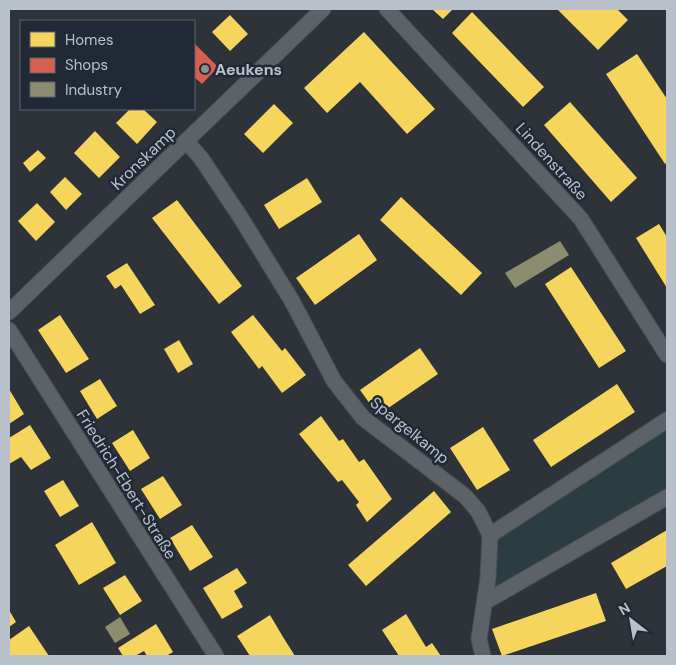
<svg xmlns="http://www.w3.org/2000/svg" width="676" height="665" font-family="'DM Sans',sans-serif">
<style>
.green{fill:#2b3d40}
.homes{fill:#f6d55c}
.shops{fill:#d6604d}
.industry{fill:#8c8c6e}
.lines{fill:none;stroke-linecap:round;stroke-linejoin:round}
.minor-casing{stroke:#4c4f54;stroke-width:17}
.minor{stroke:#5d6268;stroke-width:15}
.poi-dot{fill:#888f98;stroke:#202935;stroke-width:2}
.labels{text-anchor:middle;stroke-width:5;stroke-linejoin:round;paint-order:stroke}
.poi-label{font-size:16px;font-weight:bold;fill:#b8c0ca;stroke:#202935;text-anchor:start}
.street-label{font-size:16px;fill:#b8c0ca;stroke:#202935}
</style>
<rect width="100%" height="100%" fill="#2e333a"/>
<polygon class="green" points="667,420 667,497 486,603 490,535"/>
<g class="homes">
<polygon points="432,9 453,9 443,19"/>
<polygon points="557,9 617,9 628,20 598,50"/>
<polygon points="472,12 544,87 523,107 452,33"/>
<polygon points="230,15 248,34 230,51 212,32"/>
<polygon points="364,32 435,109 407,134 360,82 327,113 304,88"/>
<polygon points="637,54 667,99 667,162 665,164 606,74"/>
<polygon points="570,102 637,178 611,202 544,125"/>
<polygon points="274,104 293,123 263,153 244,134"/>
<polygon points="130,109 143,109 157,122 137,144 116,123"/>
<polygon points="95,131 120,157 99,178 74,153"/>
<polygon points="38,150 46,158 30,172 23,163"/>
<polygon points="65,177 82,194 66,210 50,192"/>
<polygon points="307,178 322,202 279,229 264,205"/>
<polygon points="401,197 482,273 461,295 380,220"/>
<polygon points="177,200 242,286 219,304 152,218"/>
<polygon points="37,203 55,222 36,241 18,221"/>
<polygon points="659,224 667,237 667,288 636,238"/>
<polygon points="359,234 377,260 315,305 296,278"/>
<polygon points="127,263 155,305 140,314 121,285 115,289 106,276"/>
<polygon points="571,267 626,351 599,368 545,284"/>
<polygon points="60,315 89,359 66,373 38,330"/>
<polygon points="253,315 282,351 285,348 306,375 282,393 262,366 259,369 231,332"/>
<polygon points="179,340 193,364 178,373 164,349"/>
<polygon points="420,348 438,374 378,415 360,390"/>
<polygon points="100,379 117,406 97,419 80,391"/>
<polygon points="617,384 635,412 551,467 533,440"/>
<polygon points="9,389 24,414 9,424"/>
<polygon points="321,416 339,441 343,439 359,462 364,459 392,499 367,522 356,505 359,502 342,480 338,482 299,434"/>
<polygon points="30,425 51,458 31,470 21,457 9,464 9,438"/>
<polygon points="483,427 510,470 477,490 450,448"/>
<polygon points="133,430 150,458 130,471 112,443"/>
<polygon points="163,476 182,505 160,519 141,489"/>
<polygon points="63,480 79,506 60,517 44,491"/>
<polygon points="434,491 451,512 366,586 348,565"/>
<polygon points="92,522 116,563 79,585 55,545"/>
<polygon points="192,525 213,557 190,571 170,538"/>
<polygon points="667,530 667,566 626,589 611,563"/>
<polygon points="237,568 247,583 234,591 243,607 222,619 203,588"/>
<polygon points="125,575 142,601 120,615 103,588"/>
<polygon points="596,593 606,621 502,656 492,629"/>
<polygon points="9,610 16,622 9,627"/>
<polygon points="406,614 426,647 432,643 441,656 399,656 382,630"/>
<polygon points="270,615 283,637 295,656 250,656 237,636"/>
<polygon points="156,624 173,652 166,656 147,656 144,651 135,656 123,656 118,648"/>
<polygon points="29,626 49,656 9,656 9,640"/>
</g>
<polygon class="shops" points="194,43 218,67 202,84 194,77"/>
<g class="industry">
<polygon points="560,241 569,255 515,288 505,273"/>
<polygon points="120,617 130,634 115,643 105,627"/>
</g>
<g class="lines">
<g class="minor-casing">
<g id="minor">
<polyline points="387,9 581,219 667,355"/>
<polyline points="186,141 201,158 241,218 292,301 334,381 363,418 465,496 478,511 490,535 488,578 479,639 483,656"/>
<polyline points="9,312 323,9"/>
<polyline points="9,330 216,656"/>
<polyline points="490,535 667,420"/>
<polyline points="485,602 667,497"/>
</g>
</g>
<use href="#minor" class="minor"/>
</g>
<circle class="poi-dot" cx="205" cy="69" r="5"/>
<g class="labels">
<g class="poi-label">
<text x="215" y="75">Aeukens</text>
</g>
<g class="street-label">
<text transform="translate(143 158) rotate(-44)" y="6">Kronskamp</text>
<text transform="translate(552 161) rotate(48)" y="6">Lindenstraße</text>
<text transform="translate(410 430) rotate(39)" y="6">Spargelkamp</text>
<text transform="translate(127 484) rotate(58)" y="6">Friedrich-Ebert-Straße</text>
</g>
</g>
<rect width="676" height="665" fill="none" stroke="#b8c0ca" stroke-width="20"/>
<rect x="20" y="20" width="175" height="90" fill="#202935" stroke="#5d6571"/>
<rect x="30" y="32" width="25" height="15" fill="#f6d55c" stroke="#5d6571"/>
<text x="65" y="45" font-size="15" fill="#b8c0ca">Homes</text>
<rect x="30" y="58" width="25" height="15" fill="#d6604d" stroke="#5d6571"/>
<text x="65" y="70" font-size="15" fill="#b8c0ca">Shops</text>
<rect x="30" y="82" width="25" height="15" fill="#8c8c6e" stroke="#5d6571"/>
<text x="65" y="95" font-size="15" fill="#b8c0ca">Industry</text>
<g transform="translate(631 620) rotate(329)" stroke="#202935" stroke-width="4" paint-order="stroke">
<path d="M0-4L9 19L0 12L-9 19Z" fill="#b8c0ca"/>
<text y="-8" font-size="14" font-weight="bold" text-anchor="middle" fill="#b8c0ca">N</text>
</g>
</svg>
